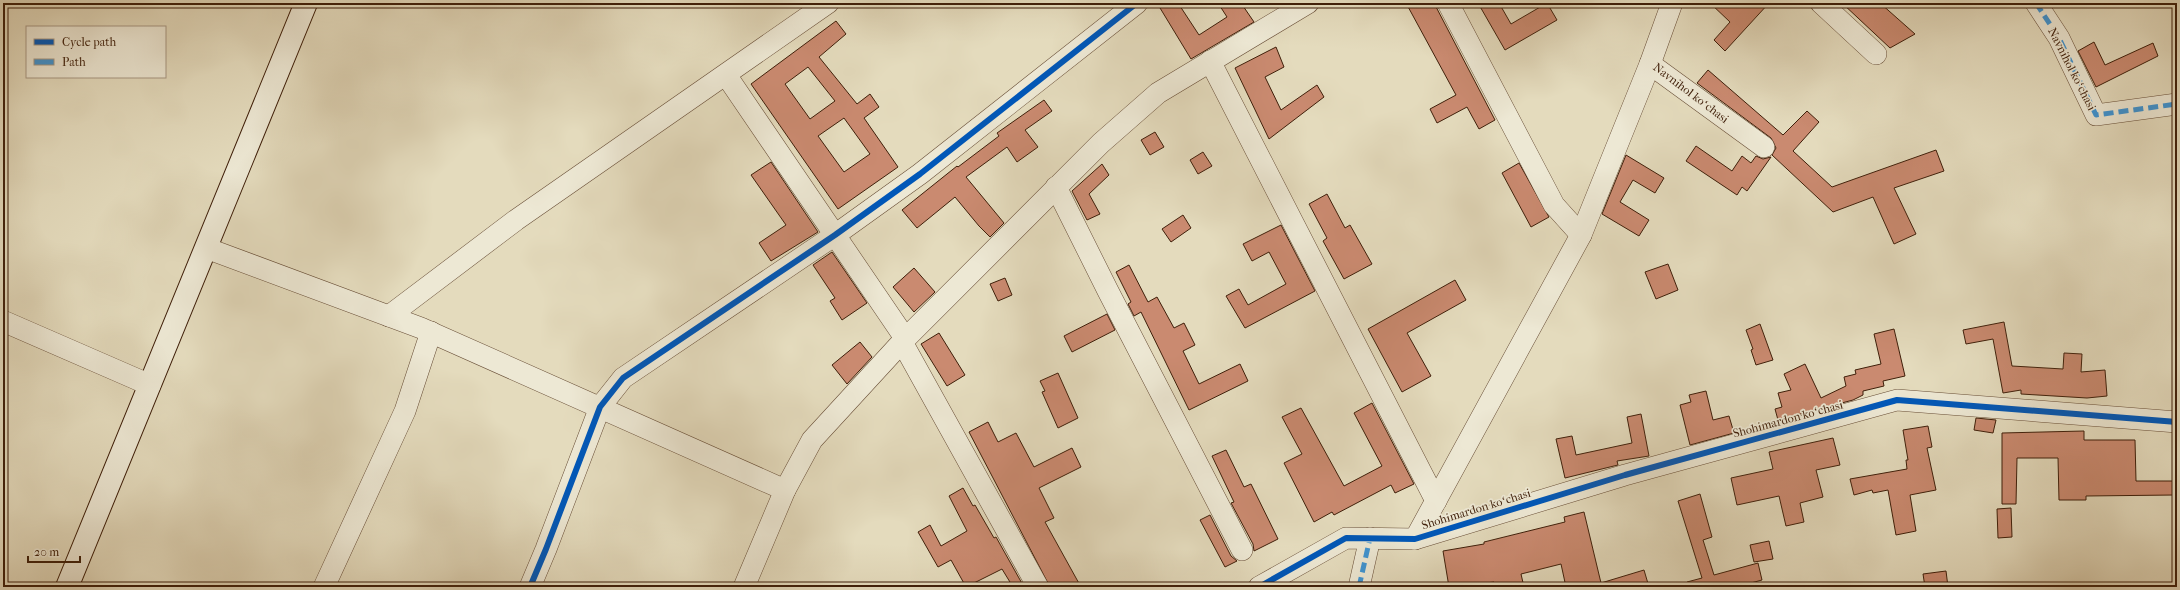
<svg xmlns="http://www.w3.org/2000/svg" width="2180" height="590" font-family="'IM FELL French Canon',serif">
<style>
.building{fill:#ca8a70;stroke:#3f1f0a;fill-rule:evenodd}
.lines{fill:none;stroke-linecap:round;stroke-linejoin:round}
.street-casing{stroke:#684e37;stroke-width:22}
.secondary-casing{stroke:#3f1f0a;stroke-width:24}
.street{stroke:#ede8d4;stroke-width:21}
.secondary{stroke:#ede8d4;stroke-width:22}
.quiet{stroke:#3f94d2;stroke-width:5;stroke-dasharray:10 5;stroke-linecap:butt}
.cycleway-casing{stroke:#ede8d4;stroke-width:8}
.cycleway{stroke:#0057b8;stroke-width:6}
.labels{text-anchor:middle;stroke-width:3.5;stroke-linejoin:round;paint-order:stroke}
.street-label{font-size:12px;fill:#3f1f0a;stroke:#ede8d4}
</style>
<rect width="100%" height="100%" fill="#e4dbbd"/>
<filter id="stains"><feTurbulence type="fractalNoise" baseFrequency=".005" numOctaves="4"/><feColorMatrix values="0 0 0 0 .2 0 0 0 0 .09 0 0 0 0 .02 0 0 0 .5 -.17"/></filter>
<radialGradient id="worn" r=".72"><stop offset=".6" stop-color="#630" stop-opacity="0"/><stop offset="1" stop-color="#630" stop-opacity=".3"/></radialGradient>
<g class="building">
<polygon points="1157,3 1178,3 1199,35 1227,17 1218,3 1241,3 1254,22 1191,59"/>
<polygon points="1406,3 1434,3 1495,120 1479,129 1467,107 1437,123 1430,109 1456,95"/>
<polygon points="1478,3 1499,3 1511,24 1547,3 1557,20 1505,50"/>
<polygon points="1710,3 1769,3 1725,51 1714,40 1730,22"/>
<polygon points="1842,3 1880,3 1915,34 1890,48"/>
<path d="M836 21 846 34 819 57 857 104 870 94 879 107 864 118 898 167 838 209 751 84ZM808 67 835 101 810 119 785 84ZM844 118 870 154 844 172 818 136Z"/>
<polygon points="2094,42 2105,65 2153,43 2158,56 2096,87 2078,51"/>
<polygon points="1276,47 1284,67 1265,77 1281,110 1317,85 1324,97 1269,139 1235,68"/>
<polygon points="1708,70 1783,135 1807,111 1819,122 1793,151 1832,187 1936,150 1944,171 1894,188 1916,234 1894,244 1873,197 1833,212 1772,155 1776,148 1771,138 1697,83"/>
<polygon points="1044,100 1052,111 1025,130 1038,147 1017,162 1007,147 966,177 1004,223 990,237 979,226 955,197 917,228 902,210 957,166 958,167 999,136 997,133"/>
<polygon points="1155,132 1164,147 1150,155 1141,140"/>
<polygon points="1696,146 1732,171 1742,156 1751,163 1756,156 1763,159 1771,157 1747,191 1742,187 1737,195 1686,161"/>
<polygon points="1203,152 1212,166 1198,174 1190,160"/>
<polygon points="1626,155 1664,178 1655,193 1633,180 1620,202 1649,220 1639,236 1602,214"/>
<polygon points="771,162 818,232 771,261 759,243 786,225 751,175"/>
<polygon points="1519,163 1549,217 1531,227 1502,173"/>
<polygon points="1102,164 1109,175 1089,194 1100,214 1087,220 1072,191"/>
<polygon points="1327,194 1345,228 1350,225 1372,264 1344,279 1323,241 1327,238 1309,204"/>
<polygon points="1183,215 1191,228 1171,242 1162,229"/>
<polygon points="1281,225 1315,291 1245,328 1226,296 1239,289 1248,305 1286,284 1269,252 1252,261 1243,244"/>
<polygon points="832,252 867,303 842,320 830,301 835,298 813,265"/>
<polygon points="1668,264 1678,290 1656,299 1645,272"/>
<polygon points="1129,265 1148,302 1157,297 1174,328 1184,323 1195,345 1183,351 1199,384 1240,364 1248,381 1189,410 1141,312 1134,316 1128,304 1131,302 1116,272"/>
<polygon points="914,268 935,292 914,312 893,287"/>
<polygon points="1005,278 1012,295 998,301 990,284"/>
<polygon points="1455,280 1466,300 1407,333 1431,376 1402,392 1368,329"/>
<polygon points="1107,314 1115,330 1072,352 1064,336"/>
<polygon points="2004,322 2012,366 2063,369 2064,353 2082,354 2081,372 2105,370 2107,396 2087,398 2021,394 2021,390 2003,393 1993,339 1966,344 1963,330"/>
<polygon points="1760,324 1773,360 1756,365 1751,350 1753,349 1746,330"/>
<polygon points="1894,329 1905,376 1883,381 1884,386 1863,391 1863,395 1853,400 1778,420 1775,409 1782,407 1778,393 1791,390 1784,374 1805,364 1821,398 1846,386 1844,377 1856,374 1855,370 1881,364 1874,334"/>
<polygon points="939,333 965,375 947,386 921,344"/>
<polygon points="860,342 872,357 847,384 832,365"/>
<polygon points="1058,373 1078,418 1058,428 1042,392 1045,391 1040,381"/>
<polygon points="1706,391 1713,420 1729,416 1734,433 1690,445 1680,405 1691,402 1689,395"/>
<polygon points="1372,403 1414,484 1395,493 1391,485 1334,515 1332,512 1314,522 1284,463 1302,454 1282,417 1301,408 1344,486 1382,466 1354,413"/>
<polygon points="1641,414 1649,456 1617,461 1618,465 1565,478 1556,439 1572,436 1576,455 1632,443 1627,417"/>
<polygon points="1976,418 1996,420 1993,433 1974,430"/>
<polygon points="988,422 998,442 1016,433 1034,467 1072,448 1081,467 1039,488 1054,518 1045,522 1081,587 1050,587 969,432"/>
<polygon points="1928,426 1932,447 1927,448 1936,490 1910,495 1916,531 1896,535 1888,490 1873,493 1872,490 1854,495 1850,479 1907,469 1906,460 1908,460 1903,430"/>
<polygon points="2084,431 2084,440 2135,440 2136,481 2173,481 2174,495 2086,496 2086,500 2059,500 2058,458 2017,458 2016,504 2002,504 2002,433"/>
<polygon points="1833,438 1840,465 1816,470 1823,497 1800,503 1804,522 1786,526 1779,496 1737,505 1731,478 1773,469 1769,452"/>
<polygon points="1226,450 1244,487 1251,484 1278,539 1254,551 1253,544 1231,503 1234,502 1212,456"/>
<polygon points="963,488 973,506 975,505 994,538 996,537 1024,587 1013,587 1002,569 966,587 951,560 938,567 918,532 930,525 941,546 967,531 949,496"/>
<polygon points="1700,494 1712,537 1703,540 1714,575 1758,563 1762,580 1736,587 1687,587 1687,582 1702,578 1678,501"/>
<polygon points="2011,508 2012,537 1998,538 1997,509"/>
<polygon points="1584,512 1601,583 1644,570 1649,587 1566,587 1561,564 1521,574 1524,587 1495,587 1494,582 1449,587 1443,551 1484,544 1484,542 1565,522 1564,517"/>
<polygon points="1210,515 1231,556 1237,561 1225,567 1200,520"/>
<polygon points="1769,541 1773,559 1754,562 1750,545"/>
<polygon points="1946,571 1948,587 1925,587 1923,574"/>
</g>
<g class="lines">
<g class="street-casing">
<g id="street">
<polyline points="1448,3 1554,205 1581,235"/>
<polyline points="1821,3 1876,54"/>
<polyline points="2036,3 2059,38 2096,115 2177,104"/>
<polyline points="1210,61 1436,501"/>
<polyline points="1650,64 1764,147"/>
<polyline points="726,75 905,338"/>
<polyline points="1056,187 1108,291 1242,550"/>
<polyline points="206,248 421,328 785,490 744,587"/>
<polyline points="389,316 516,220 828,3"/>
<polyline points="3,321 150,385"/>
<polyline points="902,342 1038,587"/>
<polyline points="785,490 812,440 902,342 1101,143 1158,93 1308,3"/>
<polyline points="1415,539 1581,235 1650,64 1672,3"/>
<polyline points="324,587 405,411 431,332"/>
<polyline points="530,587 546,549 600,407 623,378 835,235 920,174 1137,3"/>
<polyline points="1259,587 1346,538 1415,539 1625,475 1897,400 2177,422"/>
<polyline points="1359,587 1370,538"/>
</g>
</g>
<g class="secondary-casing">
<polyline id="secondary" points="67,587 306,3"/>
</g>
<use href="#street" class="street"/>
<use href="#secondary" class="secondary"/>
<g class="quiet">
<polyline points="2036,3 2059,38 2096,115 2177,104"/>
<polyline points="1359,587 1370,538"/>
</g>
<g class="cycleway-casing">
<g id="cycleway">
<polyline points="530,587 546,549 600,407 623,378 835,235 920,174 1137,3"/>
<polyline points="1259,587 1346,538 1415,539 1625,475 1897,400 2177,422"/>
</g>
</g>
<use href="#cycleway" class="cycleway"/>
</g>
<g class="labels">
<g class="street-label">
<text transform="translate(2072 69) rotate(63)" y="4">Navnihol koʻchasi</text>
<text transform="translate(1691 93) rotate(37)" y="4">Navnihol koʻchasi</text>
<text transform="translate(1788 419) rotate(-15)" y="4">Shohimardon koʻchasi</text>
<text transform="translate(1476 509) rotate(-17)" y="4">Shohimardon koʻchasi</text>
</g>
</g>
<rect width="2180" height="590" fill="none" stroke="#e4dbbd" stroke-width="16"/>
<rect x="4" y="4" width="2172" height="582" fill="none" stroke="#3f1f0a" stroke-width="2"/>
<rect x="8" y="8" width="2164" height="574" fill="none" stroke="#3f1f0a"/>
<rect x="26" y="26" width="140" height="52" fill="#ede8d4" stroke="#a79883"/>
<rect x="34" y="39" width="20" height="6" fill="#0057b8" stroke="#a79883"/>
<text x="62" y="46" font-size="12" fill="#3f1f0a">Cycle path</text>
<rect x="34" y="59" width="20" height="6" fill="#3f94d2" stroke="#a79883"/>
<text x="62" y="66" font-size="12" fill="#3f1f0a">Path</text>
<path d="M28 556v6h52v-6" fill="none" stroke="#3f1f0a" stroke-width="2"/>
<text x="34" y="556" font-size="12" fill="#3f1f0a" stroke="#ede8d4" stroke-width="3" paint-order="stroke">20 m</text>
<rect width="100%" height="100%" filter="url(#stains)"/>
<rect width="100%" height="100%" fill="url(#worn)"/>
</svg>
